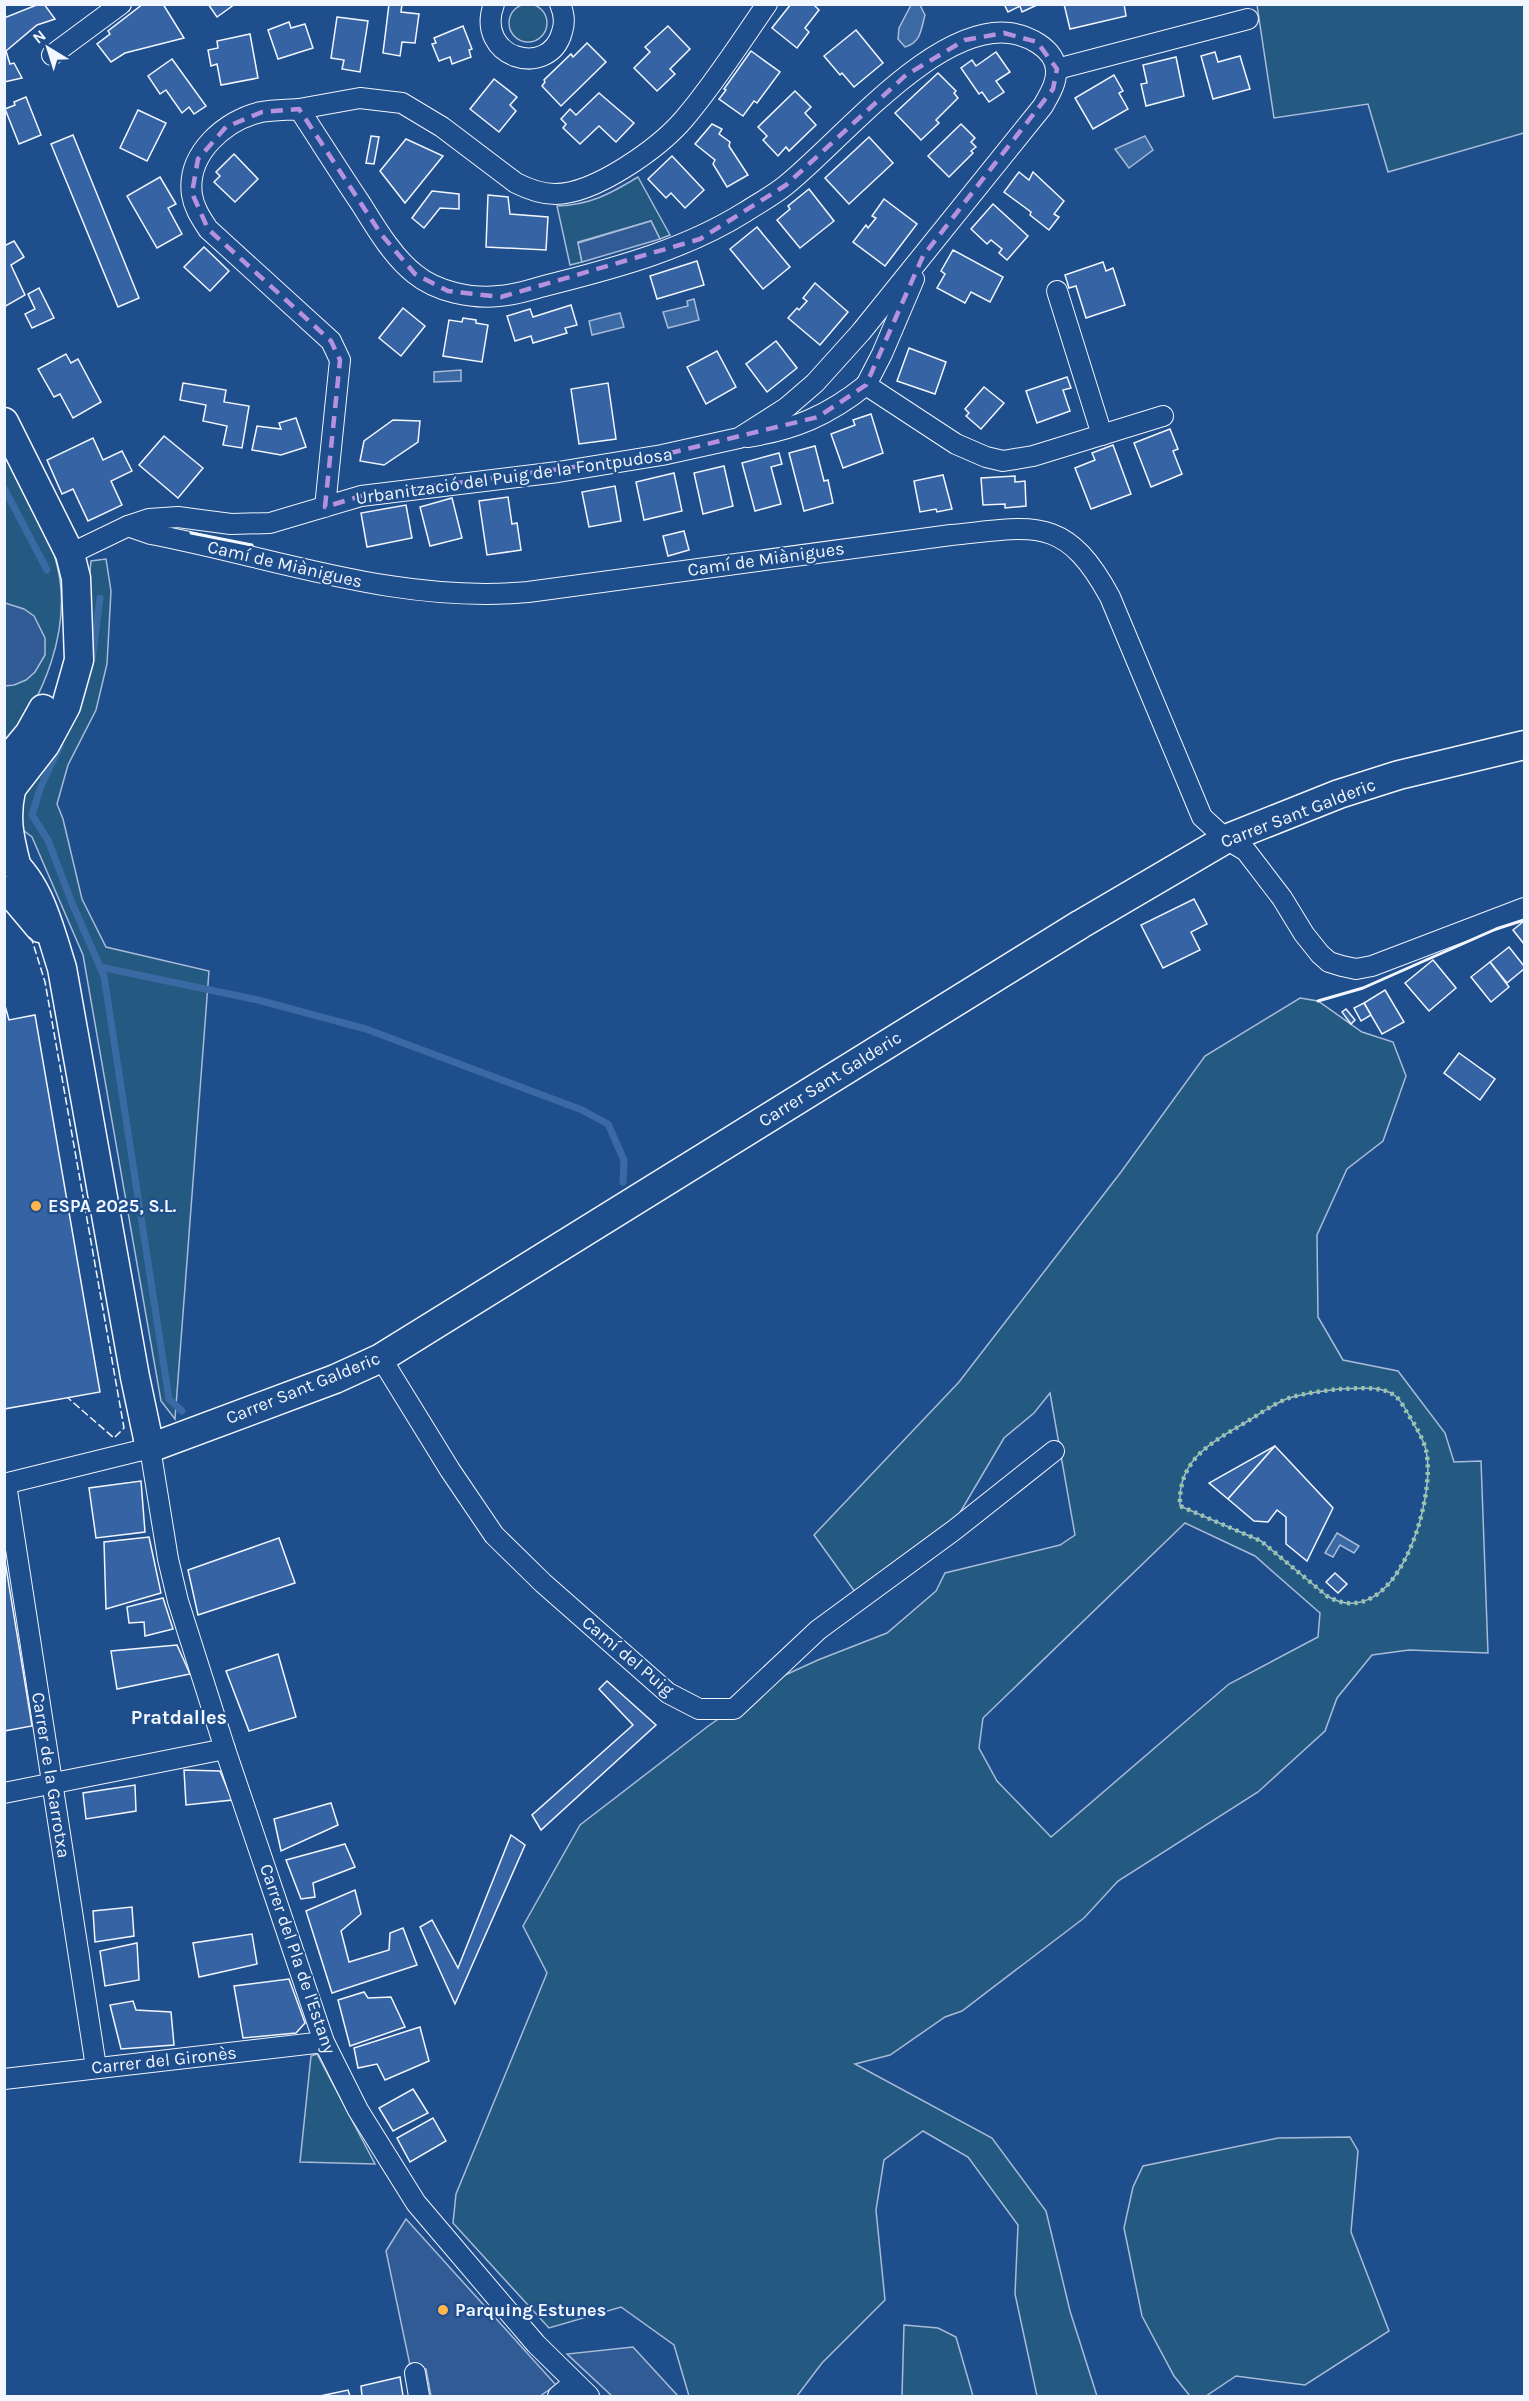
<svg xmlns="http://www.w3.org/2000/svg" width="1529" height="2401" font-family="Karla,sans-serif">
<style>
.green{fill:#245a82;stroke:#a8bbd7;stroke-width:1.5;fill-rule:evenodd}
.parking{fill:#305b95;stroke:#a8bbd7;stroke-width:1.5}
.water{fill:#3b69a3;stroke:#a8bbd7;stroke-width:1.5}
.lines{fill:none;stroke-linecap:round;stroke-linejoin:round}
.stream{stroke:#3b69a3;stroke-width:7}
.building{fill:#3563a3;stroke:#f2f6ff;stroke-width:1.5}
.street-casing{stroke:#f2f6ff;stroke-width:22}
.secondary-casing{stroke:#f2f6ff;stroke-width:31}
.street{stroke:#1f4e8c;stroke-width:20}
.secondary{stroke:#1f4e8c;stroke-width:28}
.hedge{stroke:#97c8a6;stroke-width:4.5;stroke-dasharray:3 4.5;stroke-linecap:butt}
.fence{stroke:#f2f6ff;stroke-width:1.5;stroke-dasharray:8 3;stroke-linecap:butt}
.wall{stroke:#f2f6ff;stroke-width:3}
.marked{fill:none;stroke:#b691df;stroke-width:4.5;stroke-dasharray:12 8;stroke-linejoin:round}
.poi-dot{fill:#ffb74d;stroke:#1f4e8c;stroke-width:2}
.labels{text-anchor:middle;stroke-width:4.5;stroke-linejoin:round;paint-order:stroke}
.street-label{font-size:18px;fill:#f2f6ff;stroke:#1f4e8c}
.poi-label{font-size:18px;font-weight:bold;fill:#f2f6ff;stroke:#1f4e8c;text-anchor:start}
.neighbourhood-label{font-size:20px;font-weight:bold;fill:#f2f6ff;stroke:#1f4e8c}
</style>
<rect width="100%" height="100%" fill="#1f4e8c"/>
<g class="green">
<circle cx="528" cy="23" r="19"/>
<polygon points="1257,5 1524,5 1524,133 1388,172 1368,104 1274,118"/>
<path d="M638 177 670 235 660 239 651 221 578 242 582 262 570 265 557 206C590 205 610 194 638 177Z"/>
<path d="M4 453C24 489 48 525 57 565 73 629 43 699 4 749Z"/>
<polygon points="106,559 111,591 107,664 96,710 68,765 57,804 63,819 82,899 106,947 209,971 175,1419 161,1401 83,955 32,837 7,818 85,622 91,561"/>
<path d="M1300 998 1318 1001 1362 1032 1393 1042 1406 1076 1383 1141 1347 1169 1317 1235 1318 1317 1343 1360 1398 1371 1445 1433 1454 1462 1481 1461 1488 1653 1409 1650 1372 1655 1337 1698 1325 1731 1258 1792 1118 1881 1084 1918 962 2011 945 2017 890 2055 855 2064 992 2138 1046 2211 1070 2311 1097 2396H1037L1015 2294 1018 2225 968 2157 923 2131 884 2160 876 2210 885 2300 822 2363 797 2396H689L674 2345 621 2307 549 2328 453 2223 456 2194 547 1973 523 1926 580 1825 707 1727 772 1681 818 1660 887 1633 936 1591 945 1573 1060 1545 1075 1535 1050 1393 1034 1413 1004 1438 958 1516 855 1592 814 1535 959 1382 1121 1172 1205 1056ZM1339 1389C1357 1389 1379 1385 1394 1395 1401 1400 1408 1413 1412 1421 1417 1430 1424 1440 1426 1450 1437 1499 1396 1636 1327 1596L1261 1541 1180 1506C1177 1458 1213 1442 1248 1421 1261 1413 1275 1403 1289 1398 1305 1393 1323 1391 1339 1389ZM1185 1523 1255 1556 1320 1613 1318 1637 1229 1684 1051 1837 997 1781 979 1748 983 1718Z"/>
<polygon points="317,2054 375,2164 300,2162 311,2056"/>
<polygon points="1350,2137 1358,2151 1351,2232 1389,2331 1305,2385 1236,2376 1206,2396 1190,2396 1174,2376 1142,2316 1124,2228 1133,2187 1143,2166 1278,2138"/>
<polygon points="904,2325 938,2328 956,2337 973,2396 902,2396"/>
</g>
<g class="parking">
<polygon points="651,221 660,239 582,262 578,243"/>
<polygon points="5,603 24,609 34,616 45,638 45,655 35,672 26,680 14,685 5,686"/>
<polygon points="406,2219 556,2385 540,2396 431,2396 426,2369 411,2370 386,2251"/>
<polygon points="633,2347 678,2396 612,2396 567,2354"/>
</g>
<g class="water">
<path d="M911 5H920L925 15C921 29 921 43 905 47L898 39 899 28Z"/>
<polygon points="1145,136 1153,150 1129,168 1115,149"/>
<polygon points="694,299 699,320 668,328 663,312 688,306 687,301"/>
<polygon points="620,313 624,327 592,335 589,321"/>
<polygon points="461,370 461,381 434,382 434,372"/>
<polygon points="1337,1533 1359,1546 1354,1553 1340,1545 1333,1557 1325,1553"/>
</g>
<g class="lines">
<g class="stream">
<polyline points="4,488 47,570"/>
<polyline points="92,660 100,598"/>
<polyline points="60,746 41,786 32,815 48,840 72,903 104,976 169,1399 182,1411"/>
<polyline points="100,967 258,1000 366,1029 582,1110 608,1124 624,1160 623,1182"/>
</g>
</g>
<g class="building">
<polygon points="39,4 44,4 55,19 37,25 6,51 10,64 14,63 22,78 4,82 4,18"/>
<polygon points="143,4 163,4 184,38 125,53 111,62 97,44 110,34 108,31"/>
<polygon points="208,4 235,4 217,17"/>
<polygon points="389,4 402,4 401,12 419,14 415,43 402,42 400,56 383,53"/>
<polygon points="791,4 813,4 819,10 805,28 809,32 797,48 772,28"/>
<polygon points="1004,4 1037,4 1037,5 1022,12 1020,6 1008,12"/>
<polygon points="1064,4 1124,4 1126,16 1070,29"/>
<polygon points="337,17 368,21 360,72 342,69 344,60 331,58"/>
<polygon points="289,22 291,28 305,24 313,48 278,59 268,30"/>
<polygon points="463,26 472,49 469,50 471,57 452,64 450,57 439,61 432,44 436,43 434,38"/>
<polygon points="668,26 690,49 670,69 675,74 657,91 634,68 650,52 645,47"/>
<polygon points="856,30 883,63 854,87 842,73 840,75 824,56"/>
<polygon points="250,34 258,78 221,85 217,64 211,66 208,50 218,48 217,41"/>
<polygon points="587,43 606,62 561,106 542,86 545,82 544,80 571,54 573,57"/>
<polygon points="751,51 780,72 757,103 754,101 743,116 719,99 726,90 724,89"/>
<polygon points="996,52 1010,72 996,81 1004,92 989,102 982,92 979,94 961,68 972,60 976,66"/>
<polygon points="1215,52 1218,62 1240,56 1250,89 1213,99 1201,56"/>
<polygon points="1176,57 1184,96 1146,106 1141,84 1147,83 1143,65"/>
<polygon points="172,59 206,106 194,114 189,107 182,113 166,90 160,94 148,76"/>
<polygon points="938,73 956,91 954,93 958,98 936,120 939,123 921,140 895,113"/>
<polygon points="1114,75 1123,91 1119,93 1128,109 1093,129 1075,98"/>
<polygon points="494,79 517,97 510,105 516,111 499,132 470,109"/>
<polygon points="795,91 811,107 805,113 816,125 789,151 786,147 778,156 763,140 767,136 758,127"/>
<polygon points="599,93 634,123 616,142 599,126 580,144 563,128 566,124 561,119 570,109 576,115"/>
<polygon points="26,97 41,135 19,144 5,109 15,105 14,102"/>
<polygon points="138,110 166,123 147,161 120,148"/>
<polygon points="712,124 722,129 719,134 730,142 729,146 748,175 727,187 713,164 715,160 695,144"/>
<polygon points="961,124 975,138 971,142 976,147 971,151 973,153 949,177 928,156"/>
<polygon points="73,135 139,298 118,307 51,144"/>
<polygon points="371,136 379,137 374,164 366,163"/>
<polygon points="869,137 893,163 849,204 825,178"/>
<polygon points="406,139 443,156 405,203 380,171"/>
<polygon points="234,154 258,179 235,202 214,182 220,176 216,172"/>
<polygon points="672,156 704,190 685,208 671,193 666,198 648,179"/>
<polygon points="1019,172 1029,180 1033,172 1064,201 1054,214 1059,217 1049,230 1030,215 1031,212 1004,192"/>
<polygon points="160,177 176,204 168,208 182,234 157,248 127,196"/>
<polygon points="809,189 834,221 800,248 777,220 790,209 788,206"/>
<polygon points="432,191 459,194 459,209 440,208 424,228 412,218"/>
<polygon points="488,195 508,197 510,214 548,217 546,250 486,247"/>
<polygon points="884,199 917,224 885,266 853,242 866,225 868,228 876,218 872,216"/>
<polygon points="993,204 1028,236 1007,260 999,253 1002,249 991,240 987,244 971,229"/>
<polygon points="757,227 790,267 763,289 730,249"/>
<polygon points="14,241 24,257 11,265 25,295 4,307 4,246"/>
<polygon points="204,247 229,271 210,291 184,267"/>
<polygon points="953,250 1003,277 990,302 971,292 965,303 937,288 945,274 941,271"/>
<polygon points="697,261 704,285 657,299 650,276"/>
<polygon points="1103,262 1106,271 1113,268 1125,305 1086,318 1076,286 1069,288 1065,275"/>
<polygon points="815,283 848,312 820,345 788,318 797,308 799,310 807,301 803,298"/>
<polygon points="39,288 54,318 32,328 25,314 35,309 28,294"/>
<polygon points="571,305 577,325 565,328 567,333 533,343 531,336 515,341 507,316 530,309 533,317"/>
<polygon points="403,308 425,326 401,356 379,338"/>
<polygon points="463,318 476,320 476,323 488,325 482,362 443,356 449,320 462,322"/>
<polygon points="776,341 797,368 767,392 746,364"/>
<polygon points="909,348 946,362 935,394 897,381"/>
<polygon points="717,351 736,387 706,404 687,367"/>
<polygon points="66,354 71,363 78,359 101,402 73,418 60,394 54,397 38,369"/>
<polygon points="1067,377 1071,388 1063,390 1070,411 1037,423 1026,391"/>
<polygon points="183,383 226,390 224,402 249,406 242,448 223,445 227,426 203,421 206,405 180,400"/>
<polygon points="608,383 616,439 579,444 571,389"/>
<polygon points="984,387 1004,403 981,429 966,416 969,413 965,409"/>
<polygon points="871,414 883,453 843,468 831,434 855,425 853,420"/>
<polygon points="296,418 306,447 281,455 252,450 257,426 281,429 279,423"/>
<polygon points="393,420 420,421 418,442 384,465 360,461 364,441"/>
<polygon points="1170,429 1178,449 1173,451 1182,474 1151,487 1134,443"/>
<polygon points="164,436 203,468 178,498 139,465"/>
<polygon points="93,438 103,460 122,451 132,471 111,481 122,505 88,521 73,489 62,494 47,460"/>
<polygon points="1113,445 1131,494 1091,509 1075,468 1095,460 1092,453"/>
<polygon points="815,446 824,481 828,480 833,503 804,511 789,453"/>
<polygon points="779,453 782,464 771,467 781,504 755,511 742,463"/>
<polygon points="724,466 733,506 703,514 694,473"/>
<polygon points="674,473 682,511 644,520 636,482"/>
<polygon points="943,475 952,509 937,512 936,509 920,512 914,481"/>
<polygon points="1015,476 1015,482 1025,481 1026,506 1005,508 1005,504 983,505 981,478"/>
<polygon points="615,486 621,521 589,527 582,492"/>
<polygon points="508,497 512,524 517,523 521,550 487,555 479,501"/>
<polygon points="452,498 462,538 430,546 420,507"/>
<polygon points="406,505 412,538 367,547 361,513"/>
<polygon points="684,531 689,550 668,556 663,536"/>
<polygon points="1194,899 1207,924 1191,932 1200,950 1163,968 1141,925"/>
<polygon points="1524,921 1524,944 1513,930"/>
<polygon points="1509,947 1524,966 1524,969 1507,983 1490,962"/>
<polygon points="1433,960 1456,988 1429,1011 1405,983"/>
<polygon points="1490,962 1509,987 1491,1002 1471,977"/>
<polygon points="1385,990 1404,1022 1382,1034 1364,1003"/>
<polygon points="4,1002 9,1020 35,1015 100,1392 4,1409"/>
<polygon points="1364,1003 1371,1015 1361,1021 1354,1008"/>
<polygon points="1346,1009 1355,1020 1351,1024 1342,1012"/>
<polygon points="1459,1053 1495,1079 1480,1100 1444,1073"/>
<polygon points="1275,1446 1228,1499 1209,1483"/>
<polygon points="1275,1446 1333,1508 1307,1561 1286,1544 1286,1517 1277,1510 1268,1522 1254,1521 1228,1499"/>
<polygon points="141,1481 145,1532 96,1538 89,1488"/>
<polygon points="149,1537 161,1593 106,1609 104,1542"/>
<polygon points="279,1538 295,1583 198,1615 188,1570"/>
<polygon points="4,1555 32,1726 4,1731"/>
<polygon points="1335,1573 1347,1584 1338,1593 1326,1582"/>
<polygon points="163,1598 173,1629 145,1636 144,1622 129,1623 127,1607"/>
<polygon points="177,1645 190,1674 117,1689 111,1651"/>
<polygon points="278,1654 296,1717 249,1731 226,1671"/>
<polygon points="607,1681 656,1725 541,1830 532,1815 633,1725 599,1689"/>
<polygon points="184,1770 220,1771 232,1800 186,1805"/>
<polygon points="135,1785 136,1811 86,1819 83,1793"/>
<polygon points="331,1803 338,1825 281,1851 274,1819"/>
<polygon points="511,1835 525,1845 455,2004 420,1927 432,1920 458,1968"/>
<polygon points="345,1844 355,1867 313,1883 315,1897 301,1899 286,1860"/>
<polygon points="355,1890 361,1914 341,1931 349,1962 389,1950 390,1933 403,1928 417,1965 332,1993 306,1911"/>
<polygon points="132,1907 134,1936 95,1942 93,1911"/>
<polygon points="252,1934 257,1964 199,1977 193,1943"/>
<polygon points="137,1943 139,1980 105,1986 100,1951"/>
<polygon points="289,1979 305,2023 296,2033 243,2038 234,1986"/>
<polygon points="364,1992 368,1998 391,1997 405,2027 350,2046 338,2000"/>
<polygon points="133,2001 136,2010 171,2012 174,2045 121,2049 110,2005"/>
<polygon points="420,2027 429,2061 385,2080 377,2064 358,2068 354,2048"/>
<polygon points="413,2089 428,2113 393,2131 379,2108"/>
<polygon points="433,2118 446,2141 410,2162 397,2138"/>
<polygon points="400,2377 403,2396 362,2396 361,2386"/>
<polygon points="348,2390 350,2396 320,2396"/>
</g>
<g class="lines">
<g class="street-casing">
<g id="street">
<path d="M494 4C474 58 549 80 562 32 565 23 564 13 560 4"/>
<polyline points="52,55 121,4"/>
<polyline points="1057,69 1248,19"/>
<path d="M299 109 360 98 402 103 442 127 516 183C528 189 542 194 555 194 595 194 659 148 684 119 714 84 740 43 767 4"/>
<polyline points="914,279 882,354 866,385 956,444 986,457 1003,461 1033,456 1163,416"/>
<polyline points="1057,291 1102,435"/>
<path d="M747 437C794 430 829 415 866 385"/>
<path d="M128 526 151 534C276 558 398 604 528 592L951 535C1034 527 1065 514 1110 597L1202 817 1226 839 1246 851 1282 898 1304 934 1320 954 1329 962 1342 966 1356 969 1372 966 1524 908"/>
<path d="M70 554 128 526 149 519 178 517 231 524 270 523 361 496 558 472 662 455 739 438 786 408 815 383 861 332 1043 106C1049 95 1057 83 1056 70 1055 48 1027 35 1009 33 934 25 841 141 786 185 774 195 759 203 745 212 686 249 619 267 552 284 535 288 517 295 499 296 472 299 437 292 415 274 393 257 376 228 361 204 340 173 320 141 299 109 287 110 273 110 261 112 225 120 186 154 192 195 194 208 201 218 208 229L331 341 340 360 325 507"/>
<polyline points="381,1358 450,1470 494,1535 543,1583 668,1693 699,1709 734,1709 818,1630 953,1531 1054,1451"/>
<polyline points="4,1484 150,1448 168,1559 178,1601 225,1749 324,2042 358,2110 416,2203 536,2344 589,2396"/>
<polyline points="6,1484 96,2067"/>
<polyline points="4,1793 225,1749"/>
<polyline points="4,2079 324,2042"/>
<polyline points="415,2373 419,2396"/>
<polyline points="558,2396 574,2383"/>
</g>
</g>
<g class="secondary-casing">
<g id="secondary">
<polyline points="4,422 70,554 76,578 79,660 66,706 45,745 4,798"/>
<polyline points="4,764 29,734 43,709"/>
<path d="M11 790C5 818 9 836 16 864"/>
<path d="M4 855C40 882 49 928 62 968L135 1377 150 1448 335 1379 381 1358 1081 924 1226 839 1339 794 1399 775 1524 745"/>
<polyline points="4,890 14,897 40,928"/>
</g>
</g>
<use href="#street" class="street"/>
<use href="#secondary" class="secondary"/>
<path class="hedge" d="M1339 1389C1356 1389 1379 1385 1394 1395 1399 1398 1404 1407 1407 1413 1414 1423 1423 1438 1426 1450 1437 1499 1396 1636 1327 1596L1261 1541 1180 1506C1178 1458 1213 1442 1248 1421 1261 1413 1275 1403 1289 1398 1305 1393 1323 1391 1339 1389Z"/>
<polyline class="fence" points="29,937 32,940 45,982 124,1428 114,1438 68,1398"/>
<g class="wall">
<polyline points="191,533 252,545"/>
<polyline points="1318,1001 1363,988 1496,929 1524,920"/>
</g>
</g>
<path class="marked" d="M1004 33 1037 42 1057 69 1053 89 923 256 866 385 818 417 662 455 361 496 325 507 340 360 331 341 208 229 192 193 198 159 226 127 262 112 299 109 381 234 415 274 448 291 501 297 700 239 786 185 906 75 965 40Z"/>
<g class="poi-dot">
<circle cx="36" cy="1206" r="6"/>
<circle cx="443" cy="2310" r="6"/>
</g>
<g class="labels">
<g class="street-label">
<text transform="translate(514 476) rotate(-8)" y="6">Urbanització del Puig de la Fontpudosa</text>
<text transform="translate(766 559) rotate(-8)" y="6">Camí de Miànigues</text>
<text transform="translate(285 564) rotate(13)" y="6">Camí de Miànigues</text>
<text transform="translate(1298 813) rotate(-21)" y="6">Carrer Sant Galderic</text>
<text transform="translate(830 1079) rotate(-32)" y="6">Carrer Sant Galderic</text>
<text transform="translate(303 1388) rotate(-22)" y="6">Carrer Sant Galderic</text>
<text transform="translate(628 1656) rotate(40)" y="6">Camí del Puig</text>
<text transform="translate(51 1775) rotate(81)" y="6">Carrer de la Garrotxa</text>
<text transform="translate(298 1959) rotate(71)" y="6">Carrer del Pla de l'Estany</text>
<text transform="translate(164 2060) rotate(-6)" y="6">Carrer del Gironès</text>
</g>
<g class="poi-label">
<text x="48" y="1212">ESPA 2025, S.L.</text>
<text x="455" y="2316">Parquing Estunes</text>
</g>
<g class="neighbourhood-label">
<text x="179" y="1724">Pratdalles</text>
</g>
</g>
<rect width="1529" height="2401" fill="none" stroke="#f2f6ff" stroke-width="12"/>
<g transform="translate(48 48) rotate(322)" stroke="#1f4e8c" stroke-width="4.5" paint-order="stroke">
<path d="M0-4.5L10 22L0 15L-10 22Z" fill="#f2f6ff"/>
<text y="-9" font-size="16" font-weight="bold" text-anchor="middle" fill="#f2f6ff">N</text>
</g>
</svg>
